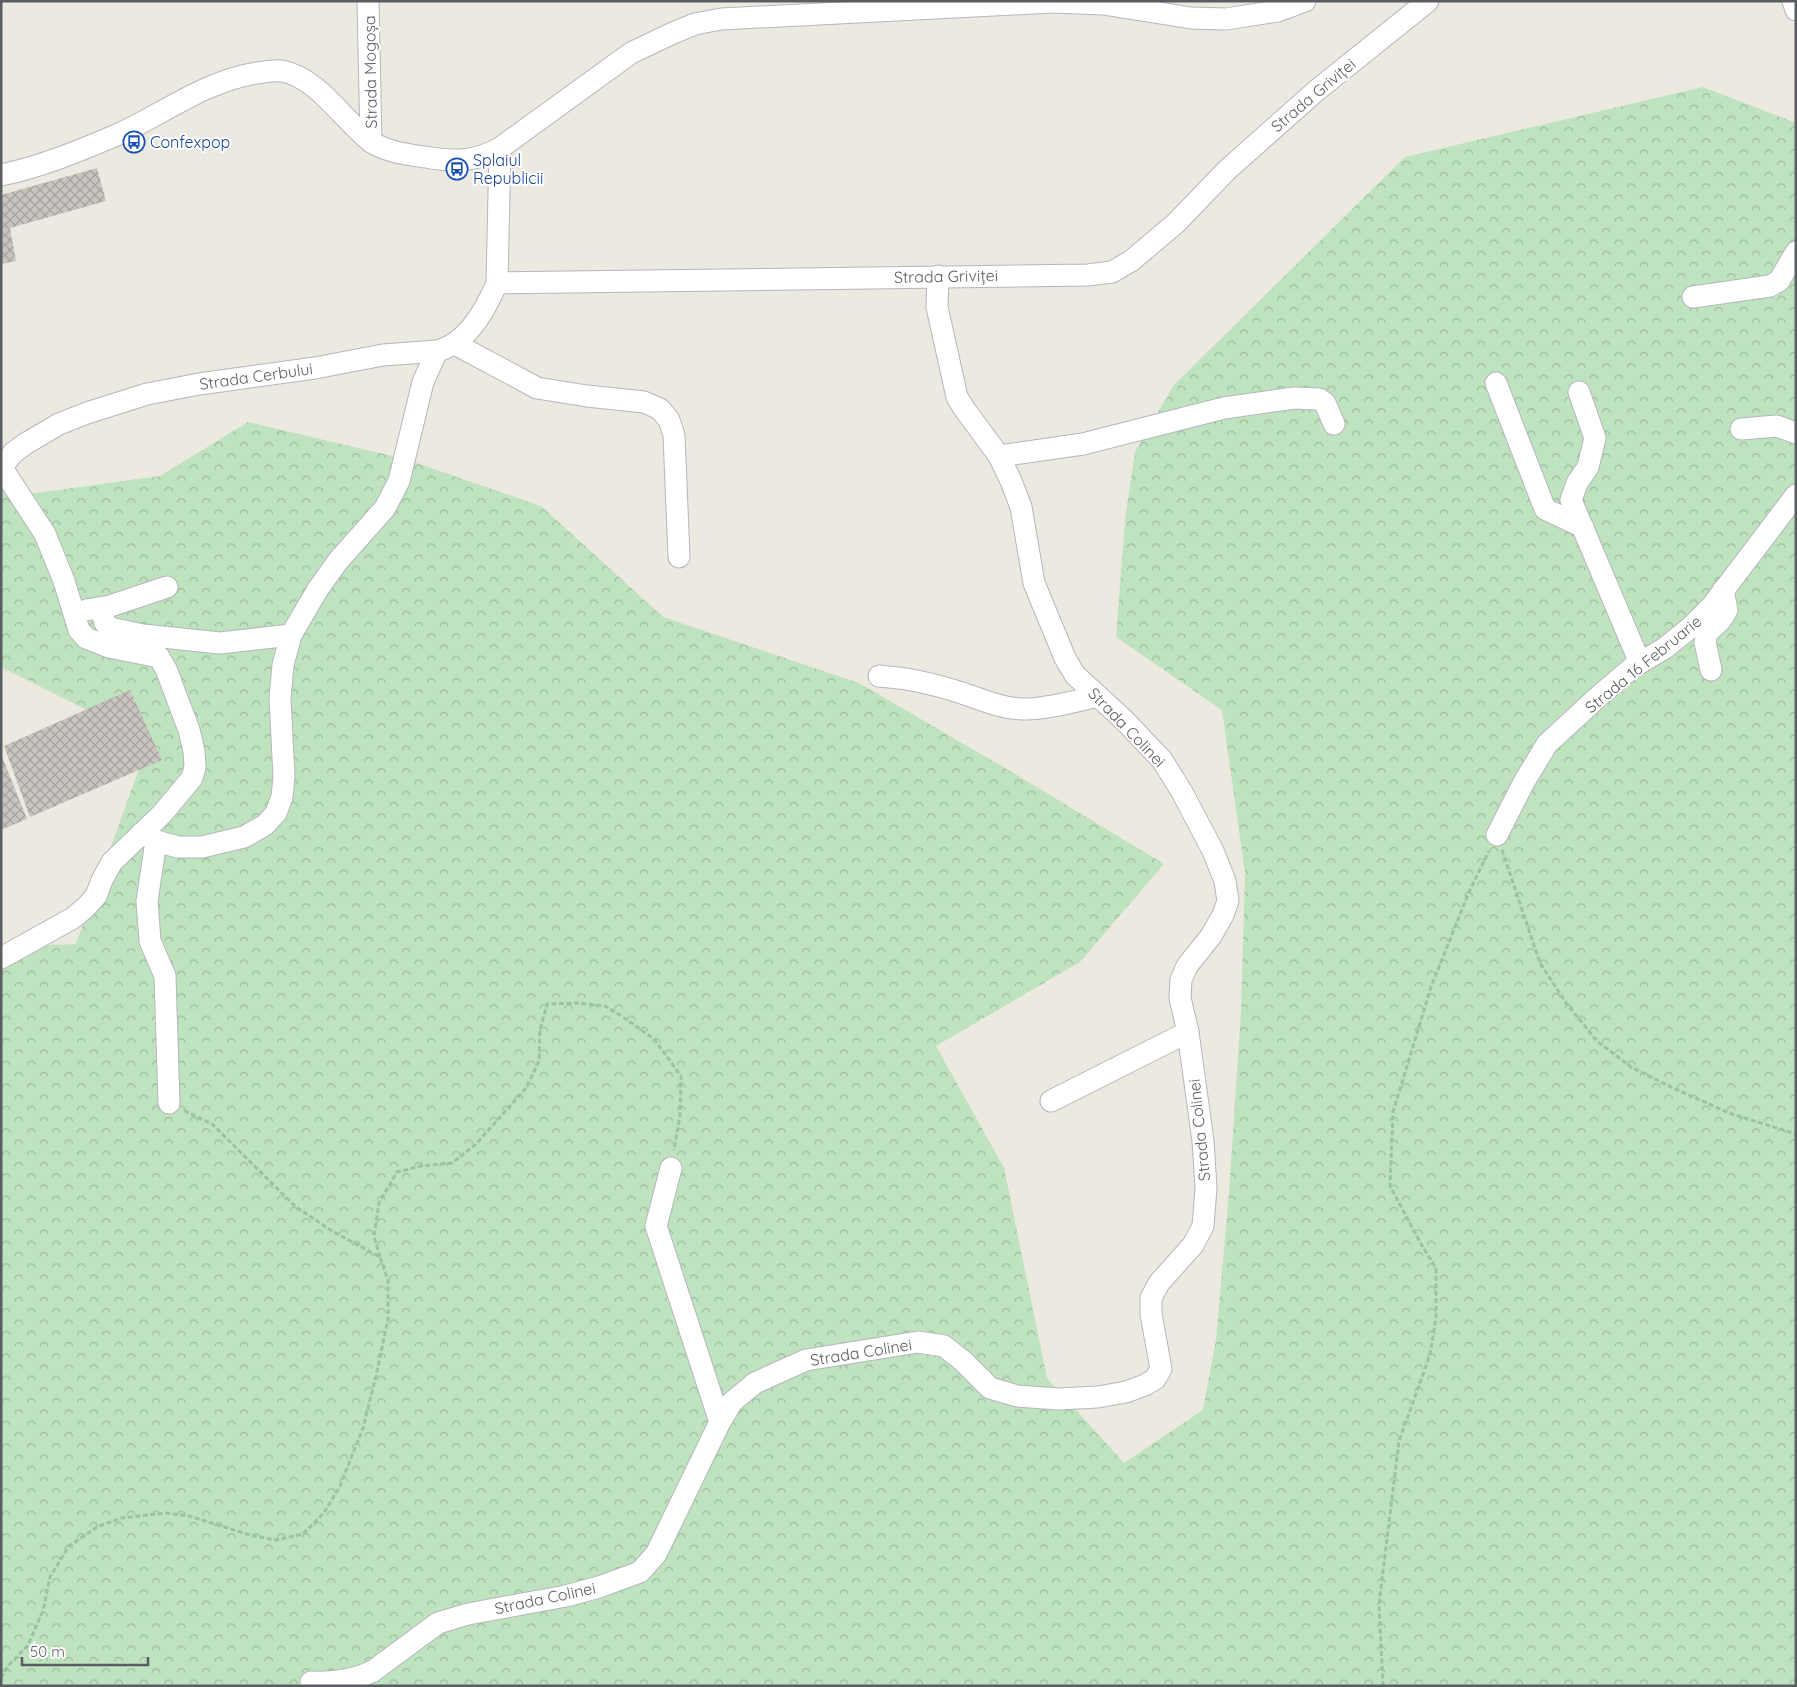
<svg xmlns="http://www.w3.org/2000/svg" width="1797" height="1687" font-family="Quicksand,sans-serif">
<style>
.forest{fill:url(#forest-crowns)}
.building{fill:url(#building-cross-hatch)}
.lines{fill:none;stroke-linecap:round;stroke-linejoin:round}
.minor-casing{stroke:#b4b7bc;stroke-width:23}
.path{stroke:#98c4a2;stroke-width:3;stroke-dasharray:5 2.5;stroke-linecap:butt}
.minor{stroke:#fff;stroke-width:21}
.labels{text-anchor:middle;stroke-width:4;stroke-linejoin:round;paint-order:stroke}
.street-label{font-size:16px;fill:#5a5e62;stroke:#fff}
.transit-label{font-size:16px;fill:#164399;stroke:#fff;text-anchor:start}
</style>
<defs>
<pattern id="forest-crowns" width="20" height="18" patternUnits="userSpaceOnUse" patternTransform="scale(1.25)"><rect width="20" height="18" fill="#bfe3be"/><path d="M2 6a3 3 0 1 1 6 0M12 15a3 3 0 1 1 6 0" fill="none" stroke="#9ebb9e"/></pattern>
<pattern id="building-cross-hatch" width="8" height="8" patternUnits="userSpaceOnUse" patternTransform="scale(1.25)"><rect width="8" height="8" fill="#c8c4bf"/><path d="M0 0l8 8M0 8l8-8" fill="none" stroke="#a5a29f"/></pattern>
</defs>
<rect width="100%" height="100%" fill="#ece9e1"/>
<polygon class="forest" points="1703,87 1796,123 1796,1686 1,1686 1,947 76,944 149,741 1,667 1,489 29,494 160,476 248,422 405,459 541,506 663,617 859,683 1010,771 1164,864 1080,962 936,1046 1004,1168 1047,1378 1124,1463 1203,1410 1216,1340 1229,1192 1241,1012 1245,873 1222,710 1116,637 1125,520 1135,452 1174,385 1405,157"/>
<g class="building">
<polygon points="97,168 106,201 10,228 16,261 1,264 1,195"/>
<polygon points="130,690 162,760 30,817 4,746"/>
<polygon points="1,754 27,819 1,830"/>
</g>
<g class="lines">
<g class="minor-casing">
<g id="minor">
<polyline points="368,1 371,142"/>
<polyline points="1793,1 1796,10"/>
<path d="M1 175C41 167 81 150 119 134 164 113 206 81 256 73 264 72 274 70 282 71 313 77 335 108 356 128 361 133 367 139 373 143 390 153 411 155 431 158 456 162 477 161 500 148L631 53 673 33 695 24 721 19 1053 2 1103 4 1191 18 1226 19 1278 11 1305 1"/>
<polyline points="497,283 1088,275 1112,272 1131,261 1176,223 1227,170 1316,91 1428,1"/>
<polyline points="1693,297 1770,286 1779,281 1796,252"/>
<polyline points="455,344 537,388 587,396 644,402 660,409 669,420 674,435 679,557"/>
<polyline points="1496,383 1545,509 1583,527"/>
<polyline points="1579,392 1595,438 1588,467 1577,483 1571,500 1640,663"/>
<polyline points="1741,429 1777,426 1796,433"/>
<polyline points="999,456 1083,444 1224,408 1294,398 1319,399 1325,403 1334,424"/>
<path d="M1 468 13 453 25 444 59 424 87 413 147 394 199 384 315 368 383 355 437 351C467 344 486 309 497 283L500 148"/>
<polyline points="101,608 105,623 110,628 143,635 220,643 291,635"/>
<polyline points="86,610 110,606 167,587"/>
<polyline points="1711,670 1705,642 1707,633 1720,621 1727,610 1723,590"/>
<path d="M879 676C908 678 935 684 962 693 982 700 1001 708 1022 709 1043 710 1076 701 1098 696"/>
<polyline points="142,833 156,841 178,847 202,847 244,837 265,825 276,813 282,797 284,777 280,698 283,665 291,635 318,589 338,561 385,508 399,481 423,382 437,351"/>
<polyline points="1497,835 1524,782 1547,744 1599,696 1633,667 1665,648 1691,627 1711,607 1796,495"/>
<polyline points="156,841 147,901 150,941 165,976 169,1103"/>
<polyline points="1,958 73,918 86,907 96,896 102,880 112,862 162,814 192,778 195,767 194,751 189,730 166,669 159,657 109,647 86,638 79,630 64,581 45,534 2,468"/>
<polyline points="1051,1101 1188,1032"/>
<polyline points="671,1168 656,1226 720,1422"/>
<path d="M311 1682C333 1683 353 1681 373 1671L438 1623 468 1614 566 1596 599 1587 640 1572 656 1554 720 1422 732 1402 755 1383 806 1360 918 1342 944 1346 963 1361 990 1388 1017 1396 1058 1399 1098 1397 1126 1392 1145 1385 1155 1379 1161 1369 1151 1314V1298L1159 1283 1193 1245 1203 1226 1206 1188 1203 1141 1188 1032 1180 998 1181 980 1187 966 1211 936 1223 915 1228 901 1225 881 1213 851 1182 792 1162 760 1124 720 1075 675 1065 658 1034 583 1021 507 1011 481 999 456 963 407 957 397 937 307 938 276"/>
</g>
</g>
<g class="path">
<polyline points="1502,850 1540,963 1566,1003 1597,1041 1631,1067 1671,1087 1729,1113 1796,1134"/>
<polyline points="380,1257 374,1236 379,1203 397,1172 421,1166 452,1163 475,1145 501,1116 526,1088 539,1061 540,1030 547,1004 576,1003 605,1006 623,1017 654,1039 681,1076 680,1115 674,1150"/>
<polyline points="1,1678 9,1665 28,1645 43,1611 50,1577 69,1546 97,1527 121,1518 166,1513 189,1516 250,1535 276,1540 303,1534 324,1513 340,1486 363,1428 376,1376 388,1319 388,1280 380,1257 332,1231 296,1207 212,1124 183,1110"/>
<polyline points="1383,1686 1379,1604 1399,1441 1430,1355 1436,1318 1436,1268 1421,1244 1390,1186 1393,1112 1431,987 1469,892 1489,851"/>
</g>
<use href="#minor" class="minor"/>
</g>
<defs>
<g id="bus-ring" transform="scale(1.125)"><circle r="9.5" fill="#fff" stroke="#1a4fb4" stroke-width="1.5"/><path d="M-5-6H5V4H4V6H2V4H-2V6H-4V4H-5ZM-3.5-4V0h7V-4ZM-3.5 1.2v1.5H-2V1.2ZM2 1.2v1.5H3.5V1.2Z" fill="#1a4fb4"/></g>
</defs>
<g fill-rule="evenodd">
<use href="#bus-ring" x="134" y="142"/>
<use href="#bus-ring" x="457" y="169"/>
</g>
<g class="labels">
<g class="street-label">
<text transform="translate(370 72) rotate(-91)" y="6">Strada Mogoșa</text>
<text transform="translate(1313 95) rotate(-40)" y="6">Strada Griviței</text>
<text transform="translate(946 276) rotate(-1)" y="6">Strada Griviței</text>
<text transform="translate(256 376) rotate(-8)" y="6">Strada Cerbului</text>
<text transform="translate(1643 664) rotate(-39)" y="6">Strada 16 Februarie</text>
<text transform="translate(1127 727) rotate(46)" y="6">Strada Colinei</text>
<text transform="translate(1199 1130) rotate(-96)" y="6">Strada Colinei</text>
<text transform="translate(861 1352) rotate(-9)" y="6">Strada Colinei</text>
<text transform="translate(545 1598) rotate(-12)" y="6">Strada Colinei</text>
</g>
<g class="transit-label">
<text x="150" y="148">Confexpop</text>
<text x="473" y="166">Splaiul<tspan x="473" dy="18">Republicii</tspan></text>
</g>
</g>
<rect width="1797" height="1687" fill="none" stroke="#5a5e62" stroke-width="5"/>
<path d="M22 1657v8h126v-8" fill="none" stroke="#5a5e62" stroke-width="2.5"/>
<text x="30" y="1657" font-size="15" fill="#5a5e62" stroke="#ffffff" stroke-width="4" paint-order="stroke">50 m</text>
</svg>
